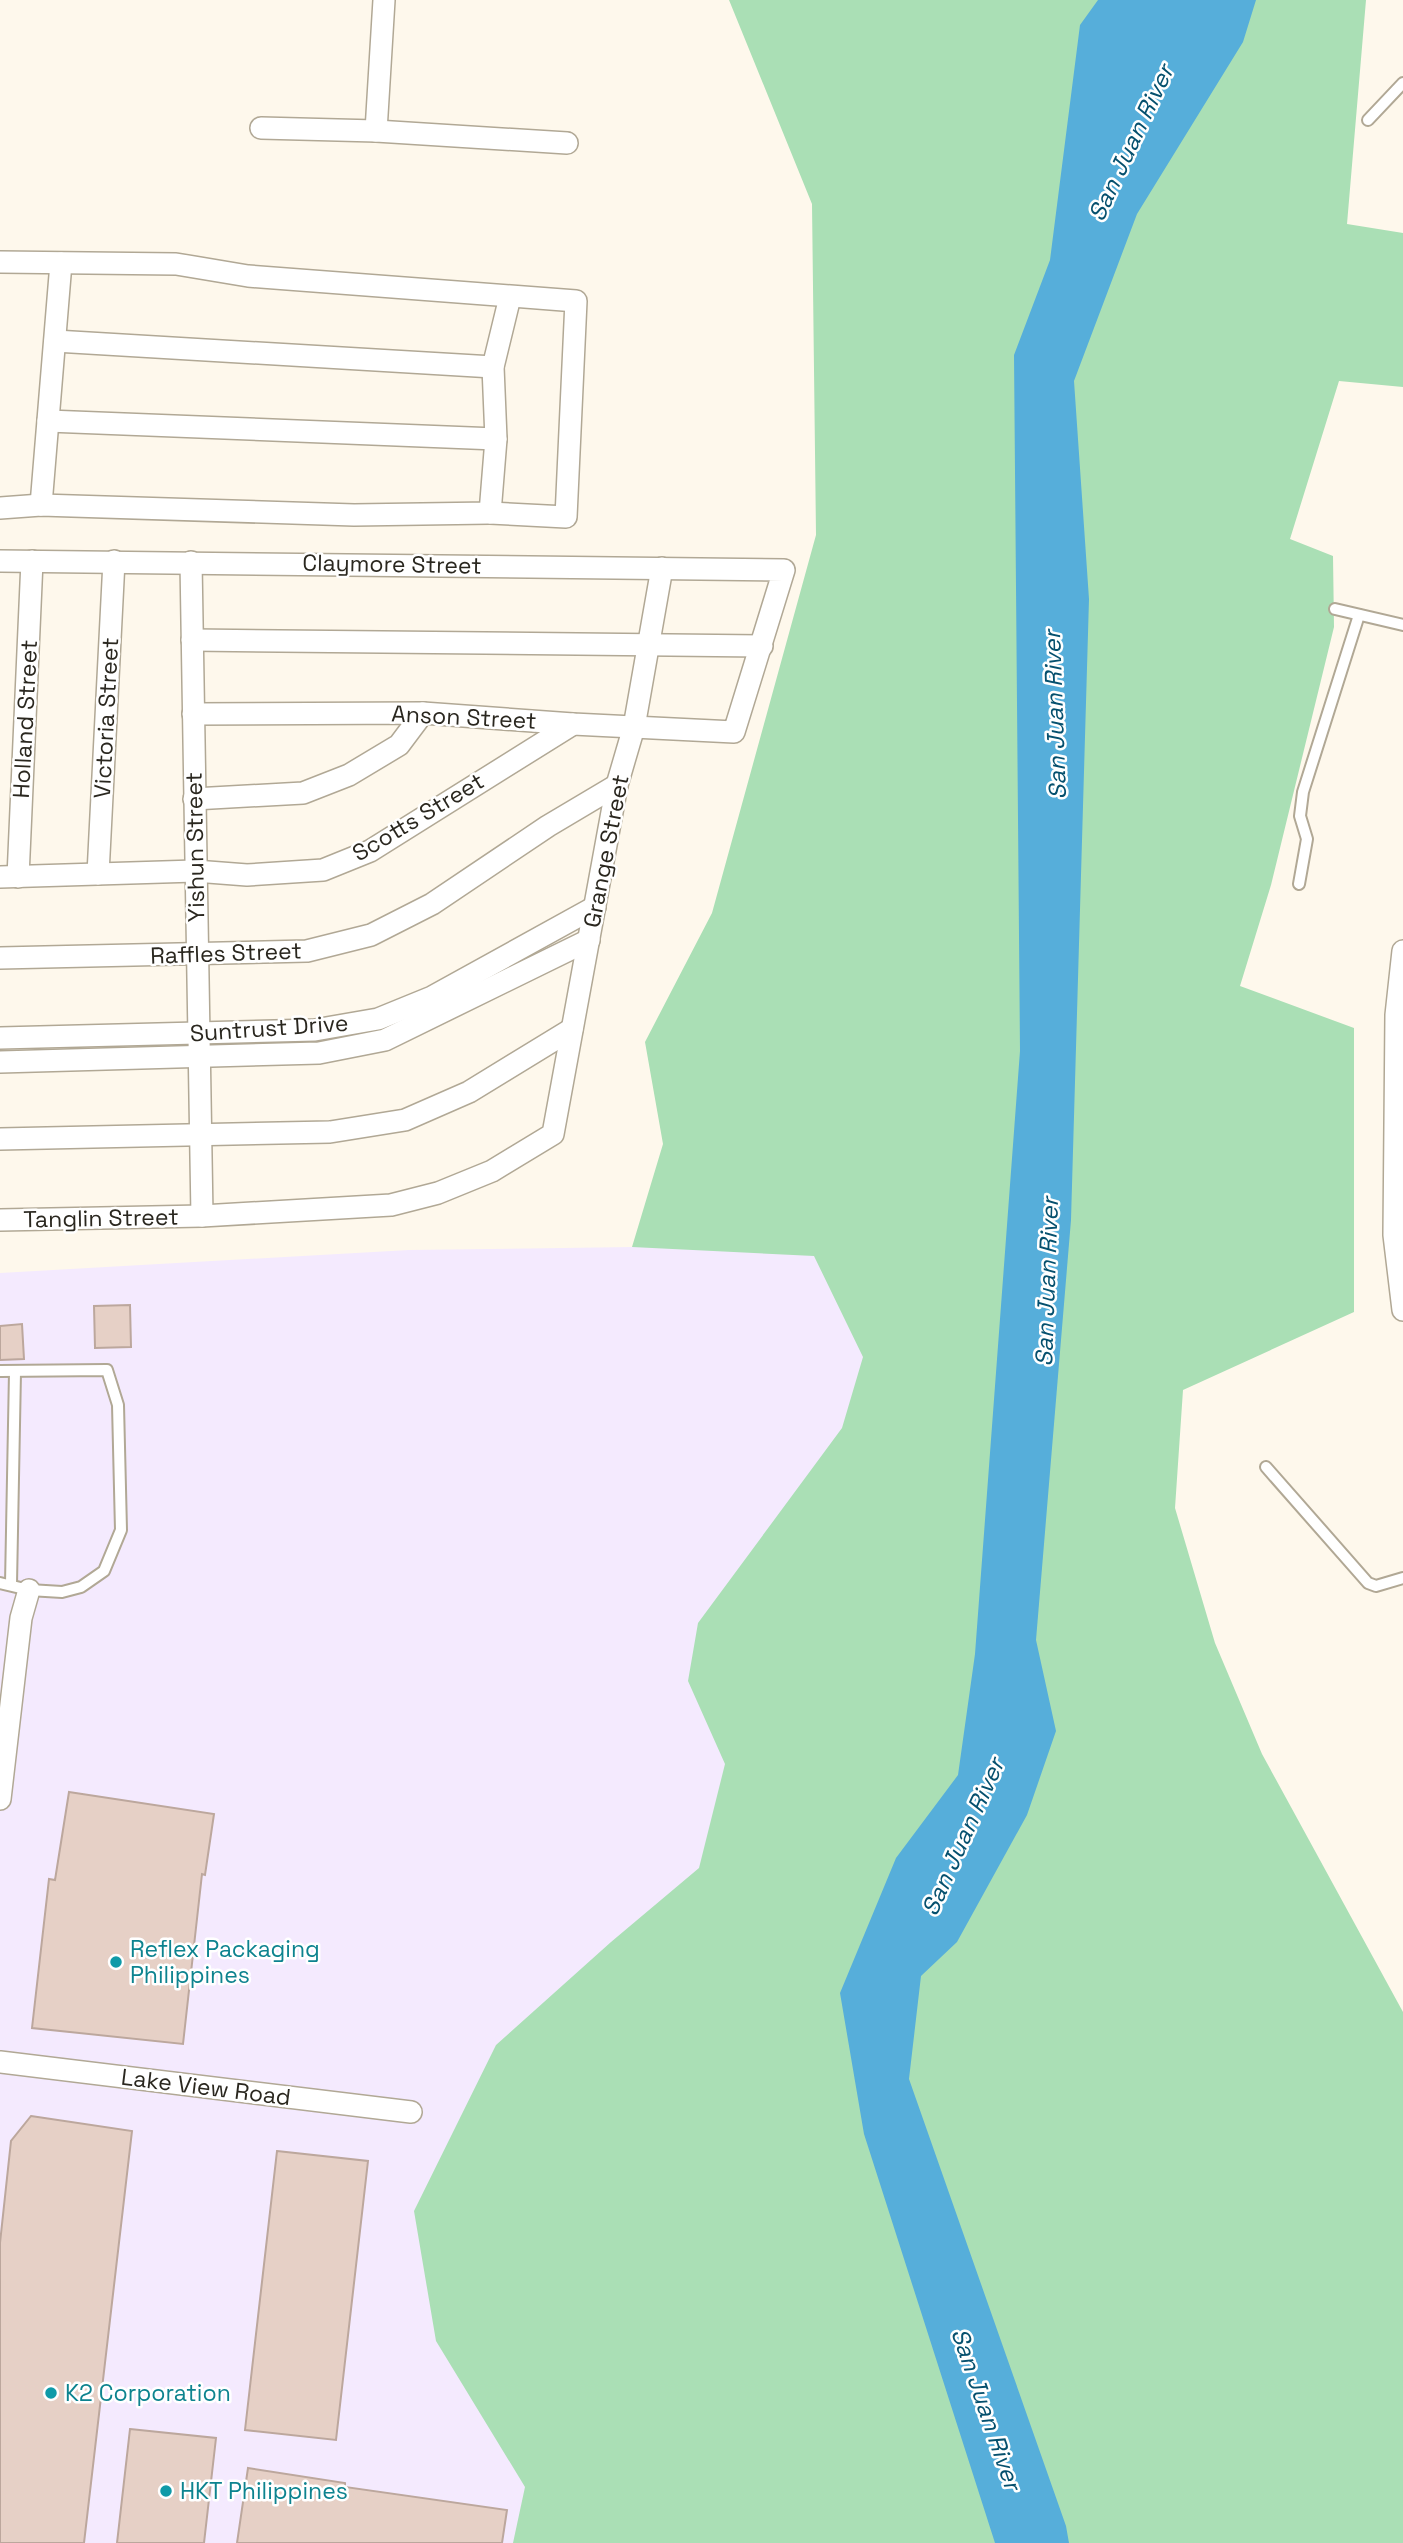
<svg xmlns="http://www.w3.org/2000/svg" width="1403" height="2543" font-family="'Space Grotesk',sans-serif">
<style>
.industrial{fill:#f4eafe}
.green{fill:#aadfb5}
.water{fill:#56aeda}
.building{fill:#e6d0c6;stroke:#bca79d;stroke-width:2}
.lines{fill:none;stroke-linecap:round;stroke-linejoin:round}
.service-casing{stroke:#b1a895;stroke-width:14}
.minor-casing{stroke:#b1a895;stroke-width:24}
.service{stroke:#fff;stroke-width:10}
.minor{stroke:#fff;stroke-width:21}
.culture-dot{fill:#0f9aa8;stroke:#fff;stroke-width:2.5}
.labels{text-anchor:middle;stroke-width:5;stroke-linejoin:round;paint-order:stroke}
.street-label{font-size:23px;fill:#2a271f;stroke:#fff}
.culture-label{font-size:23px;fill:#0d838f;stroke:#fff;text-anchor:start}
.water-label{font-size:24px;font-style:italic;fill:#05506e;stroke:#fff}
</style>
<rect width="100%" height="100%" fill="#fef8ec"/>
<polygon class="industrial" points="902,1238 1403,2543 0,2543 0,1273 409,1250 633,1247"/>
<polygon class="green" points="729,0 1366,0 1347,224 1403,233 1403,387 1339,381 1290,539 1333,556 1334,627 1271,885 1240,986 1354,1028 1354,1312 1183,1390 1175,1508 1215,1643 1262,1754 1403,2012 1403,2543 513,2543 525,2487 436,2341 414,2211 496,2045 611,1942 699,1868 725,1764 688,1681 698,1623 842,1428 863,1357 814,1256 632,1247 663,1144 645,1042 712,913 816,535 812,204"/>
<polygon class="water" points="1098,0 1256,0 1243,42 1137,214 1074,381 1089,599 1071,1220 1036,1640 1056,1731 1027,1815 957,1942 921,1976 909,2079 1066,2526 1069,2543 995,2543 864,2134 840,1993 896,1858 958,1775 975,1654 1020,1051 1014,355 1050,260 1080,25"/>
<g class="building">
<polygon points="130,1305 131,1347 95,1348 94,1306"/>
<polygon points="22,1324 24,1359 0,1360 0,1326"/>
<polygon points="69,1792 214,1814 205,1875 202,1874 183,2044 32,2028 49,1879 55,1880"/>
<polygon points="31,2116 132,2131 84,2543 0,2543 0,2243 11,2141"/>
<polygon points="277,2151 368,2161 336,2440 245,2430"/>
<polygon points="130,2429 216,2438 204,2543 117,2543"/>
<polygon points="248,2468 345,2483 345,2487 507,2510 502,2543 237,2543"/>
</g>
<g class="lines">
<g class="service-casing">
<g id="service">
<polyline points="1368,120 1403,83"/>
<polyline points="1335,609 1403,625"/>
<polyline points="1299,884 1307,839 1300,816 1303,792 1359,615"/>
<polyline points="0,1371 107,1370 118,1405 121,1530 104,1571 81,1587 62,1592 29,1590 0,1583"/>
<polyline points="1266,1467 1368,1583 1376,1586 1403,1578"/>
<polyline points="11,1584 15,1372"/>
</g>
</g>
<g class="minor-casing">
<g id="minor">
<polyline points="261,128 376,131 384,0"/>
<polyline points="376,131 567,143"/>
<polyline points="0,262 176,264 248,276 576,301 566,517 490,513"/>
<polyline points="55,341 493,367"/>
<polyline points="48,421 496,439"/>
<polyline points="41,505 61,263"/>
<polyline points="0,508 41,505 354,515 490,513 496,439 493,367 510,297"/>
<polyline points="0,561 784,570 734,732 573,724 423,713 193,714"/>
<polyline points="191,562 202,1216"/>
<polyline points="192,640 762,646"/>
<polyline points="194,799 303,793 349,775 399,745 423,713"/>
<polyline points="98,874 114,561"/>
<polyline points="0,877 195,871 247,875 323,870 370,851 573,724"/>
<polyline points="18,877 32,561"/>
<polyline points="1403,951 1396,1015 1394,1235 1403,1310"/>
<polyline points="0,958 307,951 371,935 432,904 548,826 617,785"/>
<polyline points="0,1038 315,1030 378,1019 432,997 595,907"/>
<polyline points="0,1062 319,1053 385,1040 589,940"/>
<polyline points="0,1139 330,1132 405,1120 469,1092 572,1029"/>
<polyline points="0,1220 202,1216 391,1205 438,1193 492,1171 553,1134 617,785 634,727 662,568"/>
<polyline points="0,1799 21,1618 29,1590"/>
<polyline points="0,2062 411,2112"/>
</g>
</g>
<use href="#service" class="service"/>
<use href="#minor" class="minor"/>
</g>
<g class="culture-dot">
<circle cx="116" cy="1962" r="7"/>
<circle cx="51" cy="2393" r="7"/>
<circle cx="166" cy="2491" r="7"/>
</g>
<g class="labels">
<g class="street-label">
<text transform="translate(392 564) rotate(1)" y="8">Claymore Street</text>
<text transform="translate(464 717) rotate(3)" y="8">Anson Street</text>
<text transform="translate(106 718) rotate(-87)" y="8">Victoria Street</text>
<text transform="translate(25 719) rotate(-87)" y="8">Holland Street</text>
<text transform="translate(418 817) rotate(-31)" y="8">Scotts Street</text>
<text transform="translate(195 847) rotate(-91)" y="8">Yishun Street</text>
<text transform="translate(606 851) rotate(-79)" y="8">Grange Street</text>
<text transform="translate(226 953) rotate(-2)" y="8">Raffles Street</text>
<text transform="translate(269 1028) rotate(-4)" y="8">Suntrust Drive</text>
<text transform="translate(101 1218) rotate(-1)" y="8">Tanglin Street</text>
<text transform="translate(206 2087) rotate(7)" y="8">Lake View Road</text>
</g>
<g class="culture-label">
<text x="130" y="1957">Reflex Packaging<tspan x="130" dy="26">Philippines</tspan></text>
<text x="65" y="2401">K2 Corporation</text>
<text x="180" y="2499">HKT Philippines</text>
</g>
<g class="water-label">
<text transform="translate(1131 143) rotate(-65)" y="8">San Juan River</text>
<text transform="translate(1055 715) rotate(-92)" y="8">San Juan River</text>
<text transform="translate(1047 1282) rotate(-88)" y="8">San Juan River</text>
<text transform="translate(963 1837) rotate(-66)" y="8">San Juan River</text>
<text transform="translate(986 2409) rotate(71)" y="8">San Juan River</text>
</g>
</g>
</svg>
